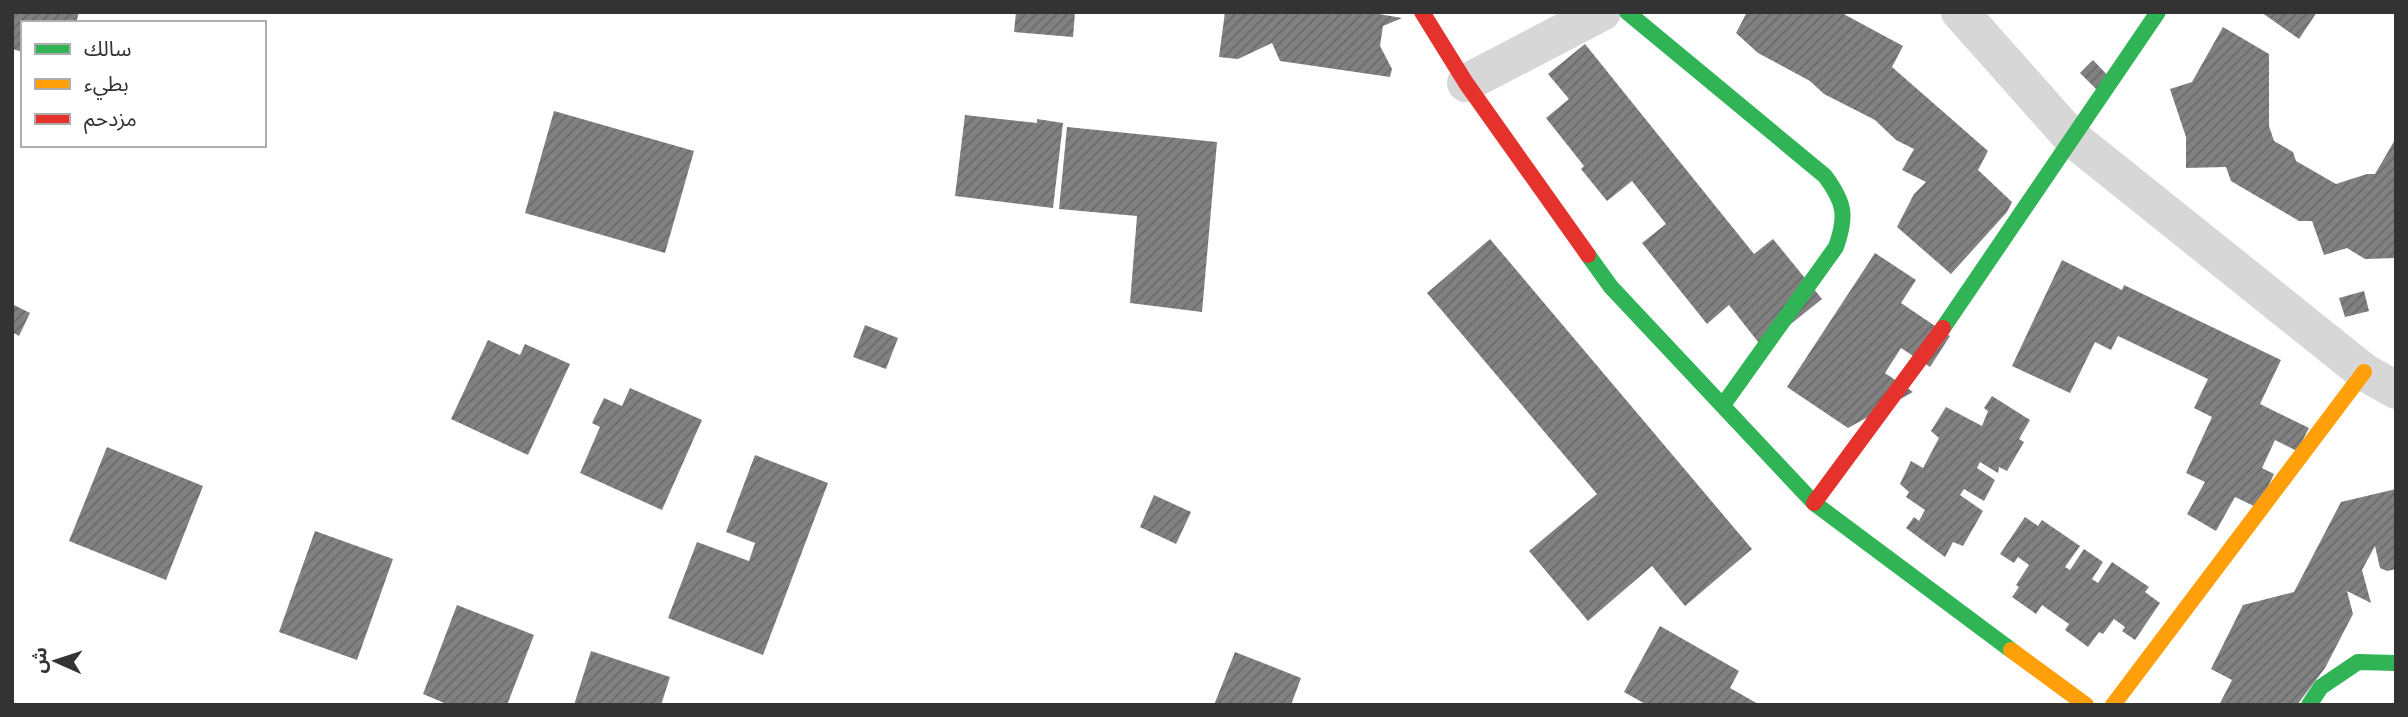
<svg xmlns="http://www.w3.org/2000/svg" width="2408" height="717" font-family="Figtree,'Noto Sans Arabic',sans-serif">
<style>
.building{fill:url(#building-hatch)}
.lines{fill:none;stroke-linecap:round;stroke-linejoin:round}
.street{stroke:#d7d7d7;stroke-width:38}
.fast{stroke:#30b455;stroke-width:16}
.slow{stroke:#ff9f0a;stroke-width:16}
.jam{stroke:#e5322d;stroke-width:16}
</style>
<defs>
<pattern id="building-hatch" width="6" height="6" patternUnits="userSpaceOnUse" patternTransform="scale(1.75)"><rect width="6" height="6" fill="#818181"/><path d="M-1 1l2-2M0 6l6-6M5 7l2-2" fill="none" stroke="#6a6a6a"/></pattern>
</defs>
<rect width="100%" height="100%" fill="#fff"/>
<g class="building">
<polygon points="12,12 79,12 76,23 23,23 23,52 12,49"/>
<polygon points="1016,12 1075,12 1073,37 1014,32"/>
<polygon points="1225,12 1367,12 1402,18 1383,26 1380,46 1392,69 1390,77 1280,61 1272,43 1238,59 1219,57"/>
<polygon points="1747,12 1840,12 1903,46 1892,67 1988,151 1978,170 2012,202 2007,212 1951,274 1897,227 1914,194 1926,182 1902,170 1914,149 1896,140 1875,120 1824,94 1810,81 1758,53 1736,33"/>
<polygon points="2261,12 2317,12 2299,39"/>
<polygon points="2223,27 2269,54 2269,126 2274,141 2293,152 2296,161 2336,184 2367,174 2375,174 2396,138 2396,258 2365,259 2347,248 2324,255 2312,221 2299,221 2231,181 2226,167 2186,168 2186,137 2170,89 2192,82"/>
<polygon points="1585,44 1754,254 1773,239 1822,299 1762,347 1729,305 1707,324 1642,243 1666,224 1632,181 1607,201 1581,169 1584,166 1546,118 1569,99 1548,74"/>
<polygon points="2093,60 2112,80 2099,92 2080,73"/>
<polygon points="554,111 694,151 665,253 525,213"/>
<polygon points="965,115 1037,123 1037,119 1063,123 1053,208 955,196"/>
<polygon points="1067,127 1217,142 1202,312 1130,303 1137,216 1059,209"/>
<polygon points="1490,239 1752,549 1685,606 1652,566 1588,621 1529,551 1597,494 1427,293"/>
<polygon points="1875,253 1916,280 1901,303 1950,336 1930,367 1901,348 1885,373 1913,392 1848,428 1787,387"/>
<polygon points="2062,260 2122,290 2124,285 2281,360 2260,404 2309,428 2297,451 2275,440 2262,468 2274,474 2258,508 2235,497 2216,531 2187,514 2205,482 2186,473 2212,417 2194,408 2208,379 2118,336 2111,350 2095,342 2070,393 2012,366"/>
<polygon points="2364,291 2369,311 2345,317 2339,298"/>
<polygon points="12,304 30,313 19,336 12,332"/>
<polygon points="865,325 898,338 886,369 853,357"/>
<polygon points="488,340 520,355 525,344 570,364 528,455 451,419"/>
<polygon points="630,388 702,420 662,510 580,473 600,427 592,423 604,398 622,406"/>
<polygon points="1992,396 2030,420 2019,439 2024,442 2007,471 1999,467 1998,473 1980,462 1977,468 1995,480 1984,501 1964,489 1960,495 1983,511 1963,546 1953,542 1945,557 1906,528 1914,517 1919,521 1925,510 1906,497 1909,492 1900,484 1911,461 1923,468 1939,438 1931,431 1946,407 1982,426 1988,411 1984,408"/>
<polygon points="107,447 203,486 166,580 69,541"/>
<polygon points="755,455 828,483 763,655 668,618 697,542 749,561 755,543 726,532"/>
<polygon points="2396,489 2396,569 2387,571 2380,568 2375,546 2362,570 2371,603 2347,591 2353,614 2325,668 2297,705 2219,705 2232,680 2211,669 2243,605 2294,592 2341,502"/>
<polygon points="1154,495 1191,512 1176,544 1140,527"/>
<polygon points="2025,517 2038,526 2042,520 2080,546 2065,567 2070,570 2084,549 2103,562 2092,579 2098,583 2112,562 2149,587 2145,592 2160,603 2135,640 2122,631 2125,627 2114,619 2103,634 2099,632 2088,647 2065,630 2069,624 2042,605 2036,614 2012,597 2019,587 2016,585 2029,565 2018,557 2014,563 2000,554"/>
<polygon points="315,531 393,559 357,660 279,632"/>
<polygon points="457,605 534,635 507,705 449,705 423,694"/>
<polygon points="1660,626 1739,671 1730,688 1760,705 1647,705 1624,692"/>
<polygon points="591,651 670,677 661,705 574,705"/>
<polygon points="1235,652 1301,678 1291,705 1214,705"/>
</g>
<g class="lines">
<g class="street">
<polyline points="1960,12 2072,138 2364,372 2396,390"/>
<polyline points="1466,83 1602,12"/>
</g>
<g class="fast">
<path d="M1627 12 1825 176C1845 203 1847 216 1836 247L1723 405"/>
<polyline points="1588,255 1611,287 1814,503 2011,650"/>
<polyline points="1943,328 2158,12"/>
<polyline points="2309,705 2321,687 2358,662 2396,663"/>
</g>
<g class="slow">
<polyline points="2011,650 2086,705"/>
<polyline points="2113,705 2364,372"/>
</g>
<g class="jam">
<polyline points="1422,12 1466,83 1588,255"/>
<polyline points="1814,503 1943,328"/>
</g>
</g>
<rect width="2408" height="717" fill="none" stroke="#333333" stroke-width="28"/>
<rect x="21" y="21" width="245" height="126" fill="#ffffff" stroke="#adadad" stroke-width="2"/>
<rect x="35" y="44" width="35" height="10" fill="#30b455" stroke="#adadad" stroke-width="2"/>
<text x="84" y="56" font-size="21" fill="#333333">سالك</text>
<rect x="35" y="79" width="35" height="10" fill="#ff9f0a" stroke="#adadad" stroke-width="2"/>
<text x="84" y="91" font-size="21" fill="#333333">بطيء</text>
<rect x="35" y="114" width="35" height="10" fill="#e5322d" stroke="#adadad" stroke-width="2"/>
<text x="84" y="126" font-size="21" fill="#333333">مزدحم</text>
<g transform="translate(56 661) rotate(273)" stroke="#ffffff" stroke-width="5" paint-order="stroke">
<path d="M0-5L12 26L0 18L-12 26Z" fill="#333333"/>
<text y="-10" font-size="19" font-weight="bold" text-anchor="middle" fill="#333333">ش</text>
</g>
</svg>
